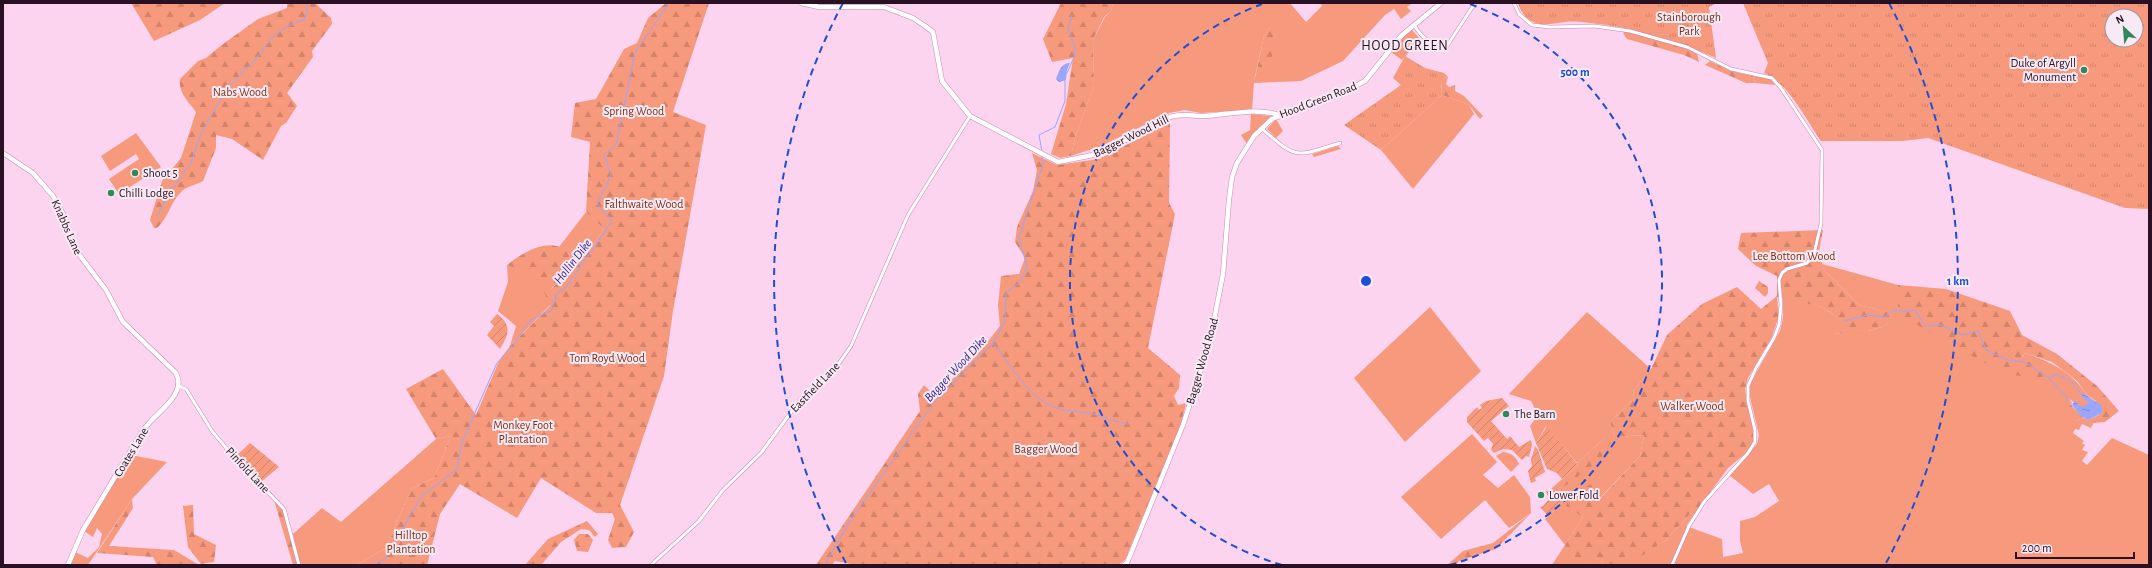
<svg xmlns="http://www.w3.org/2000/svg" width="2152" height="568" font-family="'Alegreya Sans',sans-serif">
<style>
.grass{fill:#f7997c;fill-rule:evenodd}
.forest{fill:url(#forest-firs)}
.park{fill:url(#park-tufts);fill-rule:evenodd}
.garden{fill:url(#garden-furrows)}
.water{fill:url(#water-ripples)}
.lines{fill:none;stroke-linecap:round;stroke-linejoin:round}
.stream{stroke:#9aa5fc;stroke-width:1}
.street-casing{stroke:#c888b5;stroke-width:4}
.secondary-casing{stroke:#c888b5;stroke-width:5.5}
.street{stroke:#fff;stroke-width:3}
.secondary{stroke:#fff;stroke-width:4.5}
.ring{fill:none;stroke:#1d4ed8;stroke-width:2;stroke-dasharray:7 5}
.poi-dot{fill:#32885c;stroke:#f8eaf4;stroke-width:1.5}
.labels{text-anchor:middle;stroke-width:4;stroke-linejoin:round;paint-order:stroke}
.park-label{font-size:12px;fill:#7d3018;stroke:#f8eaf4}
.poi-label{font-size:12px;fill:#291123;stroke:#f8eaf4;text-anchor:start}
.street-label{font-size:12px;fill:#291123;stroke:#f8eaf4}
.water-label{font-size:13px;font-style:italic;fill:#301e9c;stroke:#f8eaf4}
.quarter-label{font-size:14px;letter-spacing:1px;fill:#291123;stroke:#f8eaf4}
.centre{fill:#1d4ed8;stroke:#f8eaf4;stroke-width:2}
.ring-label{font-size:12px;text-anchor:middle;font-weight:bold;fill:#1d4ed8;stroke:#f8eaf4;stroke-width:4;stroke-linejoin:round;paint-order:stroke}
</style>
<defs>
<pattern id="forest-firs" width="22" height="20" patternUnits="userSpaceOnUse"><rect width="22" height="20" fill="#f7997c"/><path d="M5 1l3.5 6h-7zM16 11l3.5 6h-7z" fill="#d4836b"/></pattern>
<pattern id="park-tufts" width="24" height="20" patternUnits="userSpaceOnUse"><rect width="24" height="20" fill="#f7997c"/><path d="M3 7l-1-3M5 7V3M7 7l1-3M15 17l-1-3M17 17v-4M19 17l1-3" fill="none" stroke="#d4836b"/></pattern>
<pattern id="garden-furrows" width="10" height="10" patternUnits="userSpaceOnUse"><rect width="10" height="10" fill="#f7997c"/><path d="M-1 1l2-2M0 10L10 0M9 11l2-2" fill="none" stroke="#d4836b"/></pattern>
<pattern id="water-ripples" width="26" height="14" patternUnits="userSpaceOnUse"><rect width="26" height="14" fill="#9aa5fc"/><path d="M2 4q2-2 4 0t4 0M15 11q2-2 4 0t4 0" fill="none" stroke="#7e85cc"/></pattern>
</defs>
<rect width="100%" height="100%" fill="#fdd4f0"/>
<g class="grass">
<path d="M1113 3H1290L1306 22 1322 6 1320 3H1413L1407 7 1411 11 1401 19 1394 9 1385 15 1343 61 1301 81 1254 83 1252 110 1201 113 1185 110 1169 113 1101 146 1071 156 1075 137 1094 86 1093 40 1105 17 1111 11ZM1276 20 1254 81 1264 36Z"/>
<polygon points="1412,30 1420,39 1402,60 1391,52 1404,35"/>
<polygon points="1753,76 1771,79 1775,85 1755,83"/>
<polygon points="1442,95 1469,105 1474,114 1413,189 1381,150"/>
<polygon points="1251,114 1271,116 1252,136 1247,144 1241,135 1250,130"/>
<polygon points="1276,119 1283,131 1276,138 1267,129"/>
<polygon points="136,133 161,167 119,194 109,179 139,159 136,154 110,171 101,156"/>
<polygon points="1338,146 1341,149 1314,157 1312,154"/>
<polygon points="586,212 604,229 587,254 550,290 550,305 510,346 516,326 498,311 508,282 507,265 557,283 570,254 559,247"/>
<path d="M1822 264 1898 285 1899 314 2047 373 2022 358 2025 353C2053 363 2070 371 2088 396L2083 393 2090 403 2082 408 2068 398 2075 421 2084 418 2088 420 2097 416 2091 428 2082 424 2079 430 2075 429 2073 433 2084 441 2082 443 2085 445 2082 450 2088 452 2082 461 2087 465 2112 438 2149 455V565H1624L1665 541 1691 513 1693 516 1686 526 1722 539 1723 557 1743 553 1740 541V521L1755 517 1779 501 1769 484 1753 494 1729 475 1757 444 1759 435 1749 393 1751 382 1780 331 1783 318V297L1822 307 1837 317 1833 333 1841 334 1847 325C1861 336 1872 330 1887 325L1891 313 1859 305 1824 270Z"/>
<polygon points="1430,307 1481,371 1405,442 1354,378"/>
<polygon points="1587,312 1651,369 1633,391 1634,399 1610,422 1615,437 1644,435 1640,456 1597,501 1591,484 1583,517 1565,545 1601,559 1604,565 1552,565 1565,545 1545,519 1562,504 1554,494 1574,478 1605,438 1577,463 1546,426 1536,443 1530,426 1538,415 1531,401 1509,394"/>
<polygon points="1472,434 1497,462 1483,475 1498,488 1514,475 1530,497 1531,513 1509,528 1485,500 1441,539 1401,497"/>
<polygon points="451,436 434,478 411,489 386,548 357,565 300,565 293,534 322,508 341,522 436,439"/>
<path d="M1503 452C1512 453 1515 456 1519 464L1511 472 1496 456Z"/>
<polygon points="131,455 167,462 132,499 88,565 70,565 75,552 88,558 99,547 102,534 97,528 93,537 84,531"/>
</g>
<g class="forest">
<polygon points="131,3 225,3 200,20 154,41"/>
<path d="M287 3H315L331 18 332 24 312 51 313 57 287 93 297 106 286 123 281 126 263 160 232 139 216 135V148L203 181C196 185 187 186 181 192 170 203 169 217 157 228H154L150 220 162 181 181 158 196 112C189 102 178 93 180 79L198 61 206 58 223 44 258 19 287 8Z"/>
<path d="M666 3H709L673 112 706 125 673 311 664 376 620 505 634 532 626 547 612 548 608 540 615 519 612 513H596L541 478 517 518 460 484 440 514 427 565H357L386 548 411 489 434 478 451 436 436 439 406 389 443 369 476 415 499 361 510 346 550 306 544 292 550 290 557 284 507 265C520 255 541 240 560 247 563 248 567 252 570 254L558 282 587 254 604 229 586 212 590 142 571 137 575 103 596 99 624 49 637 43 648 18Z"/>
<polygon points="1061,3 1113,3 1111,11 1104,17 1093,40 1094,86 1075,137 1071,156 1060,158 1051,154 1066,104 1073,58 1052,62 1043,39"/>
<polygon points="1276,19 1278,30 1270,65 1254,83 1264,36"/>
<polygon points="1634,25 1696,49 1699,62 1684,55 1627,39 1623,33"/>
<polygon points="1710,61 1731,71 1753,76 1755,83 1746,83 1705,65"/>
<polygon points="1448,77 1446,84 1449,87 1455,85 1455,91 1464,96 1483,116 1480,119 1469,105 1442,95 1441,79"/>
<polygon points="1170,120 1169,203 1175,214 1148,348 1180,375 1179,388 1174,396 1178,405 1186,403 1181,424 1125,560 1118,565 856,565 835,561 832,565 816,565 920,411 918,394 924,385 935,396 977,355 1000,326 998,305 1001,276 1019,274 1025,258 1015,242 1017,227 1033,191 1037,170 1032,153 1057,165 1099,159 1142,137"/>
<path d="M1823 230 1819 252 1824 270 1859 305 1892 313 1887 325C1872 330 1861 336 1847 326L1841 334 1832 333 1837 317 1822 307 1777 297 1779 316 1772 337 1748 378 1745 389 1753 430V442L1745 454 1728 468 1693 516 1691 513 1665 541 1627 565H1604L1601 559 1573 565 1565 545 1583 517 1566 506 1570 494 1592 484 1598 501 1640 456 1644 435 1615 437 1610 422 1634 399 1633 391 1651 369 1667 335 1702 304 1737 287 1761 309 1777 296V276L1756 266 1738 249 1741 233Z"/>
<polygon points="1759,281 1768,287 1768,293 1765,297 1755,288"/>
<polygon points="1898,285 1946,289 2010,311 2022,335 2057,354 2097,386 2119,411 2105,422 2092,423 2097,416 2102,413 2096,401 2088,396 2077,381 2052,362 2025,353 2022,357 2048,373 2049,382 2001,372 1898,314"/>
<polygon points="2069,398 2072,406 2084,418 2075,421 2065,412 2065,401"/>
<polygon points="1605,438 1613,439 1600,460 1554,494 1550,490 1552,488 1578,465 1577,463"/>
<polygon points="132,499 133,508 109,546 174,550 199,565 157,565 153,557 97,553"/>
<polygon points="274,500 283,509 297,565 293,565"/>
<polygon points="193,505 194,534 216,545 214,562 201,564 188,547 183,506"/>
<polygon points="1531,513 1496,549 1459,561 1455,565 1447,565 1463,551 1493,543"/>
<polygon points="587,521 598,534 595,537 589,530 581,529 561,542 541,565 525,565 548,539"/>
<polygon points="579,534 588,534 593,540 588,552 577,551 574,540"/>
</g>
<g class="park">
<path d="M1518 3H1717L1709 7 1716 58C1675 40 1635 27 1590 23 1582 22 1573 21 1565 22 1555 23 1545 26 1535 23 1525 19 1521 12 1518 3Z"/>
<path d="M1743 3H2149V209L2125 208 1928 138 1903 141H1821C1806 120 1788 82 1764 73L1768 63ZM2112 16H2136V40H2112Z"/>
<polygon points="1405,56 1425,68 1444,73 1448,77 1441,79 1442,95 1381,150 1344,125 1401,85 1393,78"/>
</g>
<g class="garden">
<path d="M497 314C512 325 509 334 500 349L487 335 494 326 490 322Z"/>
<polygon points="1502,398 1509,406 1491,421 1507,439 1510,436 1519,447 1531,440 1532,445 1529,457 1526,456 1522,460 1512,450 1503,449 1494,453 1491,450 1493,444 1488,438 1484,441 1467,422 1467,417 1477,407 1479,410 1482,408 1480,405 1486,401"/>
<polygon points="1547,426 1578,465 1562,479 1557,473 1547,469 1536,443"/>
<polygon points="250,443 279,467 261,482 236,456"/>
<polygon points="1535,446 1538,450 1545,472 1535,478 1536,481 1531,483 1528,471 1532,466 1531,460"/>
<polygon points="1550,490 1562,504 1548,516 1540,507 1543,506 1549,499 1546,491"/>
</g>
<g class="water">
<path d="M1070 63 1067 70 1066 80 1059 82 1056 79C1059 71 1061 63 1070 63Z"/>
<polygon points="2083,393 2102,406 2102,413 2088,420 2081,416 2072,405 2075,401 2082,407 2089,403 2081,396"/>
</g>
<g class="lines">
<g class="stream">
<polyline points="1067,73 1075,55 1074,44 1068,29 1072,15"/>
<polyline points="1042,152 1039,135 1055,127 1065,101 1065,80"/>
<polyline points="157,217 171,190 191,163 202,131 229,86 254,61 273,37 286,27 305,19 308,3"/>
<polyline points="1844,321 1867,315 1885,317 1894,310 1903,312 1915,310 1925,326 1940,325 1963,335 1978,331 1986,350 2008,360 2024,362 2049,378 2072,403"/>
<path d="M993 343C1012 366 1028 400 1060 409 1070 412 1082 411 1093 414 1105 416 1116 423 1128 424"/>
<polyline points="2050,378 2057,374 2071,381 2082,395"/>
<polyline points="373,565 385,559 421,497 457,469 462,442 497,363 513,345 531,320 552,310 557,293 565,289 612,221 597,204 611,175 604,155 616,145 635,53 669,3"/>
<polyline points="825,565 846,527 932,405 993,343 1005,321 1006,293 1020,282 1027,267 1019,237 1043,164 1042,157"/>
</g>
<g class="street-casing">
<g id="street">
<polyline points="1514,3 1519,14 1532,25 1550,27 1594,26 1630,31 1687,47 1731,69 1772,78 1781,88 1822,150 1821,224 1814,254 1807,263 1787,269 1782,273 1779,280 1781,305 1779,325 1774,338 1756,368 1748,386 1748,401 1755,430 1755,442 1748,453 1704,502 1689,526 1672,565"/>
<path d="M1414 25C1420 35 1434 50 1447 46L1475 3"/>
<path d="M1261 128C1298 160 1294 157 1340 143"/>
<polyline points="178,386 186,389 212,431 232,455 284,509 299,565"/>
<polyline points="651,565 699,521 723,490 761,453 800,400 835,369 851,346 908,215 970,116"/>
</g>
</g>
<g class="secondary-casing">
<g id="secondary">
<path d="M801 3 819 7H884L913 18 925 26 933 32 942 81 970 116 1058 162 1098 154 1170 117C1183 113 1192 116 1204 116 1228 115 1256 107 1279 115"/>
<path d="M3 153 33 173 53 196 63 214 68 233 75 249 106 290 123 322 175 372C188 391 161 410 150 422 146 426 142 432 139 437L83 530 68 565"/>
<polyline points="1124,565 1127,563 1183,425 1210,341 1223,274 1229,200 1232,177 1237,163 1254,136 1272,119 1336,96 1365,81 1402,35 1441,3"/>
</g>
</g>
<use href="#street" class="street"/>
<use href="#secondary" class="secondary"/>
</g>
<g class="ring">
<path d="M1282 565A296 296 0 0 1 1262 4M1470 4A296 296 0 0 1 1450 565"/>
<path d="M846 563A592 592 0 0 1 843 3M1889 3A592 592 0 0 1 1886 563"/>
</g>
<g class="poi-dot">
<circle cx="2084" cy="70" r="4"/>
<circle cx="135" cy="173" r="4"/>
<circle cx="111" cy="193" r="4"/>
<circle cx="1506" cy="414" r="4"/>
<circle cx="1541" cy="495" r="4"/>
</g>
<g class="labels">
<g class="park-label">
<text x="1689" y="21">Stainborough<tspan x="1689" dy="14">Park</tspan></text>
<text x="240" y="96">Nabs Wood</text>
<text x="634" y="115">Spring Wood</text>
<text x="644" y="208">Falthwaite Wood</text>
<text x="1794" y="260">Lee Bottom Wood</text>
<text x="607" y="362">Tom Royd Wood</text>
<text x="1692" y="410">Walker Wood</text>
<text x="523" y="429">Monkey Foot<tspan x="523" dy="14">Plantation</tspan></text>
<text x="1046" y="453">Bagger Wood</text>
<text x="411" y="539">Hilltop<tspan x="411" dy="14">Plantation</tspan></text>
</g>
<g class="poi-label">
<text x="2076" y="67" text-anchor="end">Duke of Argyll<tspan x="2076" dy="14">Monument</tspan></text>
<text x="143" y="177">Shoot 5</text>
<text x="119" y="197">Chilli Lodge</text>
<text x="1514" y="418">The Barn</text>
<text x="1549" y="499">Lower Fold</text>
</g>
<g class="street-label">
<text transform="translate(1318 100) rotate(-21)" y="4">Hood Green Road</text>
<text transform="translate(1131 136) rotate(-26)" y="4">Bagger Wood Hill</text>
<text transform="translate(67 227) rotate(66)" y="4">Knabbs Lane</text>
<text transform="translate(1202 361) rotate(-74)" y="4">Bagger Wood Road</text>
<text transform="translate(815 387) rotate(-46)" y="4">Eastfield Lane</text>
<text transform="translate(131 452) rotate(-59)" y="4">Coates Lane</text>
<text transform="translate(248 470) rotate(47)" y="4">Pinfold Lane</text>
</g>
<g class="water-label">
<text transform="translate(572 261) rotate(-52)" y="5">Hollin Dike</text>
<text transform="translate(955 368) rotate(-47)" y="5">Bagger Wood Dike</text>
</g>
<g class="quarter-label">
<text x="1405" y="50">HOOD GREEN</text>
</g>
</g>
<circle cx="1366" cy="281" r="6" class="centre"/>
<g class="ring-label">
<text x="1575" y="76">500 m</text>
<text x="1958" y="285">1 km</text>
</g>
<rect width="2152" height="568" fill="none" stroke="#291123" stroke-width="8"/>
<g transform="translate(2124 28) rotate(334)"><circle r="19" fill="#f8eaf4" stroke="#a593a0"/>
<path d="M0-3L7 15L0 10L-7 15Z" fill="#32885c"/>
<text y="-6" font-size="11" font-weight="bold" text-anchor="middle" fill="#291123">N</text>
</g>
<path d="M2016 552v6h118v-6" fill="none" stroke="#291123" stroke-width="2"/>
<text x="2022" y="552" font-size="12" fill="#291123" stroke="#f8eaf4" stroke-width="3" paint-order="stroke">200 m</text>
</svg>
